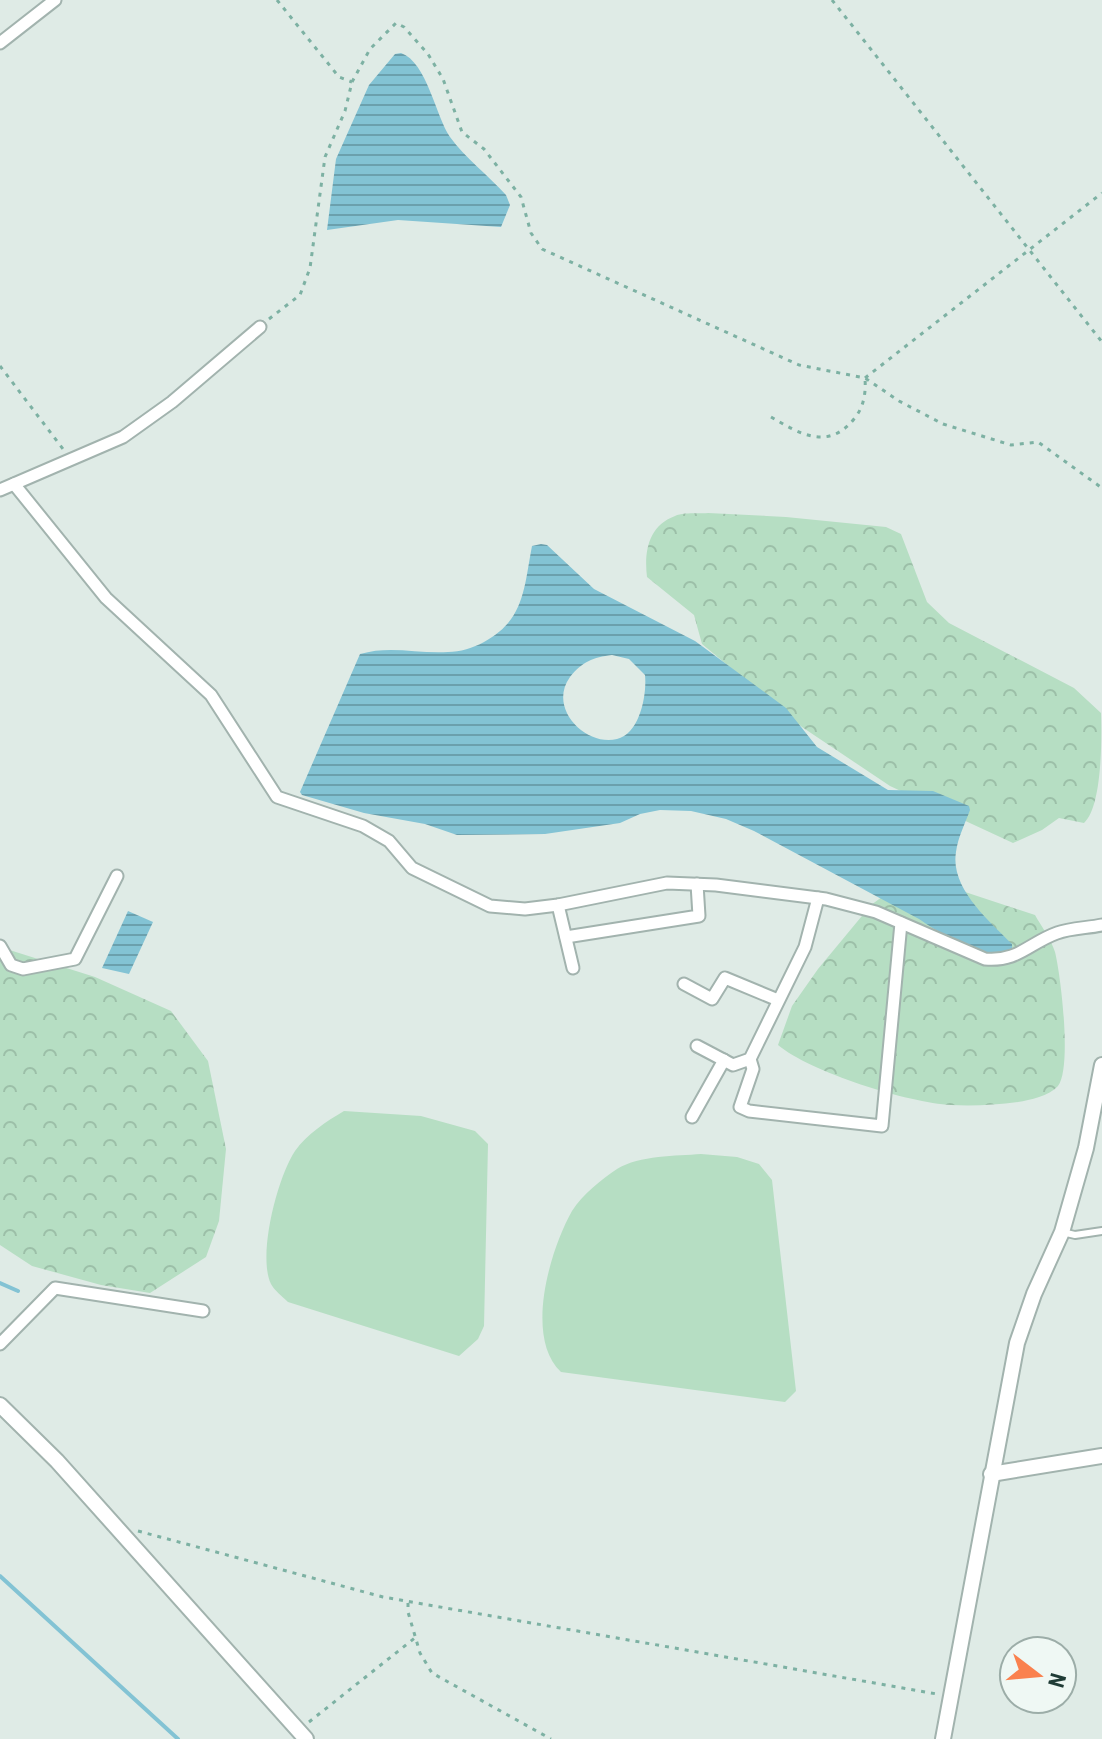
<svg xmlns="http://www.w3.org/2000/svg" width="1102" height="1739" font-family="'Roboto Condensed',sans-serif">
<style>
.green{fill:#b6dec3}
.forest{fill:url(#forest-crowns)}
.water{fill:url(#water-rules);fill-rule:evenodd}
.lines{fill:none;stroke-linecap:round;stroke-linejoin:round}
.stream{stroke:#83c3d4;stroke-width:4}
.service-casing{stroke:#a2b3ae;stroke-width:10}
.minor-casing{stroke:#a2b3ae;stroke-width:15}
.tertiary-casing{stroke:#a2b3ae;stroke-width:18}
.path{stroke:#7db1a3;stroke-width:3;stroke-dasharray:4 6;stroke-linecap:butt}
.service{stroke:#fff;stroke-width:6}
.minor{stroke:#fff;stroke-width:11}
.tertiary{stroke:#fff;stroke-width:14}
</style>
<defs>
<pattern id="forest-crowns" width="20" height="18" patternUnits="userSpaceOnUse" patternTransform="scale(2)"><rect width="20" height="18" fill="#b6dec3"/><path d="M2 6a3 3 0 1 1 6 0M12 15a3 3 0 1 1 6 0" fill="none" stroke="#9cbfa8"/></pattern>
<pattern id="water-rules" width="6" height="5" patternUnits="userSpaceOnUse" patternTransform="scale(2)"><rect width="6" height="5" fill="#83c3d4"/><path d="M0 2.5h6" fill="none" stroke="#6ba0ad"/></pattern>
</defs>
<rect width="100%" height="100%" fill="#dfebe6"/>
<g class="green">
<path d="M344 1111 421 1116 475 1131 488 1144 484 1326 478 1339 459 1356 288 1302C283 1297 274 1290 271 1284 257 1255 278 1176 295 1151 307 1134 327 1121 344 1111Z"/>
<path d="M701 1154 737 1157 759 1164 772 1180 796 1391 785 1402 561 1372C524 1337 550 1250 572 1211 582 1195 602 1179 617 1169 640 1155 676 1156 701 1154Z"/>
</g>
<g class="forest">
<path d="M708 513 786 517 886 527 901 534 927 602 949 623 1074 688 1101 713C1102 739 1102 807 1084 823L1059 818 1042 830 1013 843 890 786 802 727 702 644 694 615 647 577C644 552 648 526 675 516 683 512 698 514 708 513Z"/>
<path d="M905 880 953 888 1035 915C1041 926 1051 939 1055 952 1061 976 1072 1068 1058 1086 1049 1096 1030 1100 1018 1102 996 1105 973 1106 951 1105 909 1103 810 1072 778 1045L792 1006 818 969 871 905Z"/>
<polygon points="0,947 95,977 171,1011 208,1061 226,1149 219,1221 206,1257 150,1293 101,1285 32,1266 0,1245"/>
</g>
<g class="water">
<path d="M401 53C427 62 436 117 450 137 465 158 489 176 506 195L510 205 501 227 398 220 327 230 336 159 369 85 395 54Z"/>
<path d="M541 544 547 545 594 589 695 641 786 708 817 747 888 790 933 791 969 806 970 810C965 824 958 837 956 852 950 888 989 921 1012 944V948C992 967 938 932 919 919L754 831 726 819 691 811 660 810 640 814 620 823 545 834 457 835 425 824 364 813 302 795 300 792 360 654C390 645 418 654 448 652 460 652 473 648 484 642 525 620 524 587 532 546ZM612 655 629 659 645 675C647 694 640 734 617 739 587 747 547 709 570 677 582 662 593 657 612 655Z"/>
<polygon points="128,911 153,922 129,974 102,968"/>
</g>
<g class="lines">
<g class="stream">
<polyline points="0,1283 18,1291"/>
<polyline points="0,1576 178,1739"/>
</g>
<g class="service-casing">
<polyline id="service" points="1062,1232 1075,1235 1102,1231"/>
</g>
<g class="minor-casing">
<g id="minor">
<polyline points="0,43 55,0"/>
<path d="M14 484 106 598 211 695 277 797 363 826 389 841 412 868 490 906 525 909 558 905 667 883 716 885 826 899 876 912 985 959C1018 962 1029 943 1057 933 1070 928 1088 928 1102 925"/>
<polyline points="0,490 123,437 172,402 260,327"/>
<polyline points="558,905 573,968"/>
<polyline points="566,937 699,916 697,884"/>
<polyline points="0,946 11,965 23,969 75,959 117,876"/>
<polyline points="684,984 712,999 725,978 778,1000"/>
<polyline points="697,1046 733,1065 750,1059 805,947 818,898"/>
<polyline points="750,1059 753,1069 740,1107 749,1111 882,1126 901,923"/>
<polyline points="692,1117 724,1060"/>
<polyline points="0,1344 55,1288 203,1311"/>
</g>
</g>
<g class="tertiary-casing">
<g id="tertiary">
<polyline points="0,1405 57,1461 306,1739"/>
<polyline points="991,1474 1102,1456"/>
<polyline points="943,1739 1017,1343 1034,1294 1062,1232 1086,1148 1102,1065"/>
</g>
</g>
<g class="path">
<polyline points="277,0 339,77 352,82"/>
<polyline points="832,0 1102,342"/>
<polyline points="269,319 300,295 310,268 325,157 345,111 352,82 370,49 396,23 404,27 428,54 443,79 462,132 484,149 521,197 531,233 542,249 799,365 865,378 899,401 943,424 1011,445 1038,442 1102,488"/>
<polyline points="0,366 63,449"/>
<polyline points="865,378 1102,193"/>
<path d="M771 417C800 434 828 451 854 419 864 407 866 393 865 378"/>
<polyline points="138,1531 383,1597 937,1694"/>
<polyline points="408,1603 408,1612 420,1653 432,1673 551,1739"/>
<polyline points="309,1722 416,1637"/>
</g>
<use href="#service" class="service"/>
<use href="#minor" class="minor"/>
<use href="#tertiary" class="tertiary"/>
</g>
<g transform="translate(1038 1675) rotate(106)"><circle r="38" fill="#eff8f4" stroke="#9cada8" stroke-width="2"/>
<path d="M0-6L14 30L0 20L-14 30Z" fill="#fa814e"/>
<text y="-12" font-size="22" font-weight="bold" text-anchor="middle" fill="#1f3c36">N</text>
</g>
</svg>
